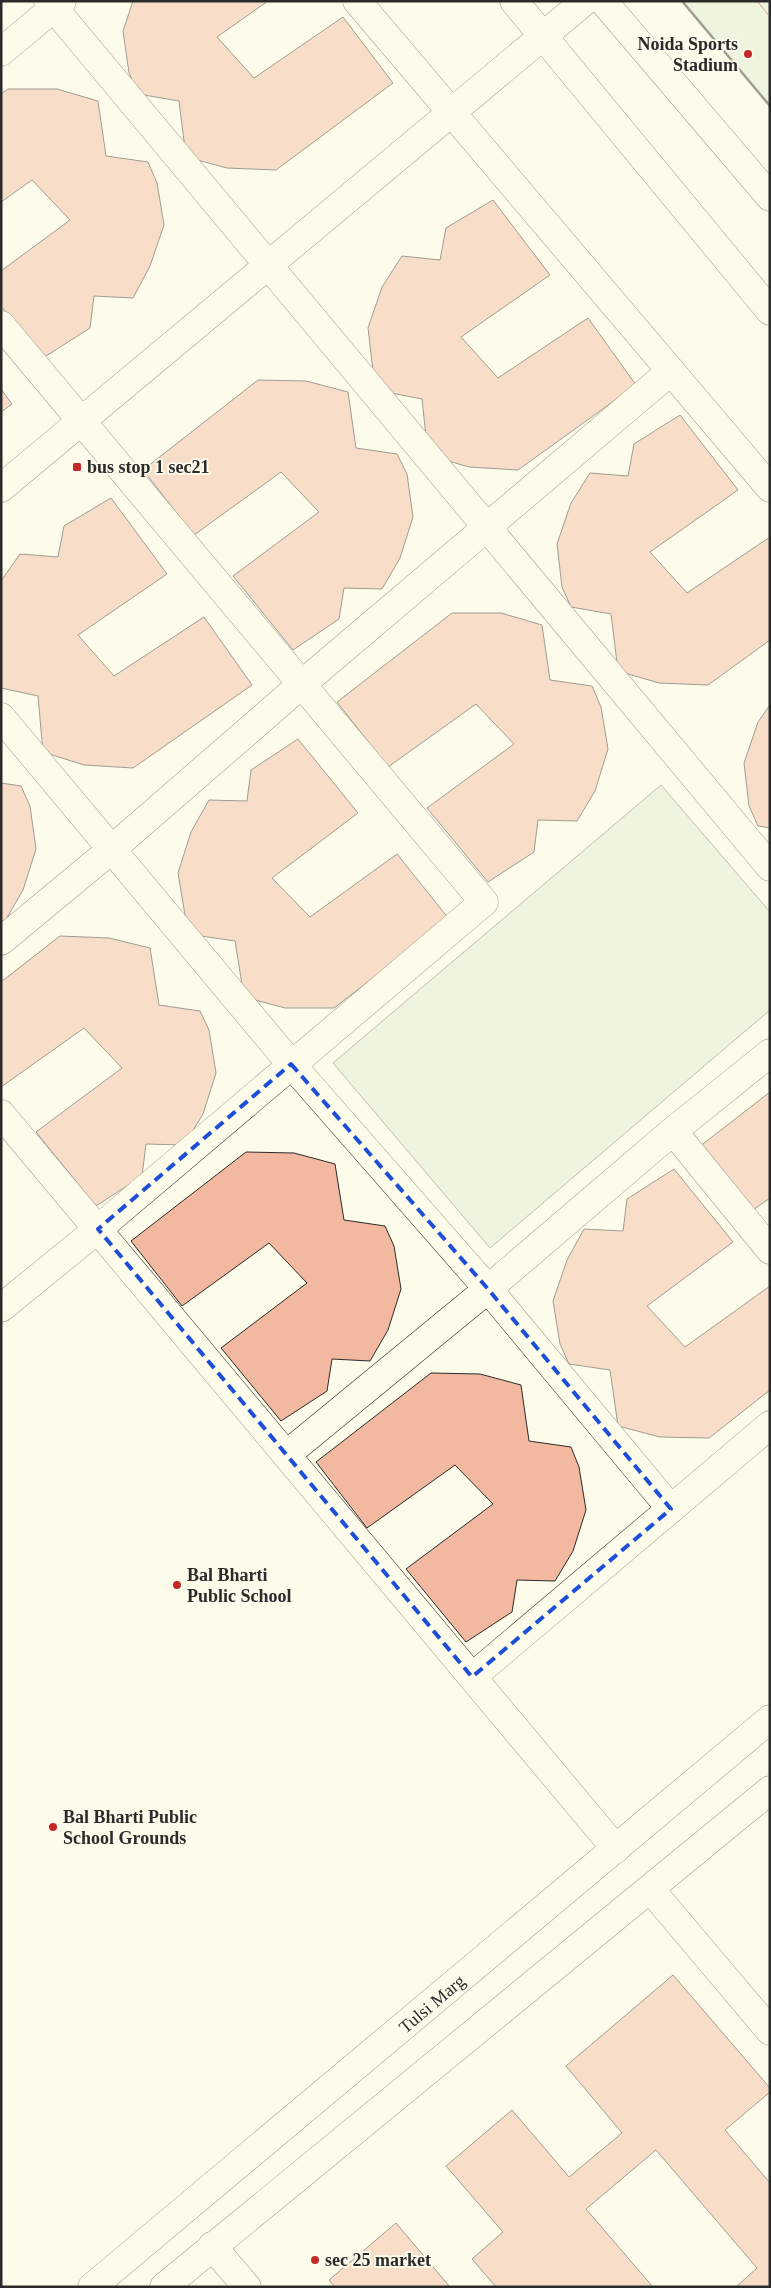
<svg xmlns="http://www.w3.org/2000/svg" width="771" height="2288" font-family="Georgia,serif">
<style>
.green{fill:#deebd1;stroke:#74746e}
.building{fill:#f2b8a0;stroke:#2b2b2b}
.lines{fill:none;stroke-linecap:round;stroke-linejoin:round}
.street-casing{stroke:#2b2b2b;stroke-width:29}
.secondary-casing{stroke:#2b2b2b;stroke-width:29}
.street{stroke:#fdfbea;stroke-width:28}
.secondary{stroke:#fdfbea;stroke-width:28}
.wall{stroke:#2b2b2b;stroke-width:2.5}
.power{stroke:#c62828;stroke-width:1;stroke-dasharray:18 4 2.5 4;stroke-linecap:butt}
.marked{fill:none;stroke:#1d4ed8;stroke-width:4;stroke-dasharray:10 6;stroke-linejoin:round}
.poi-dot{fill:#c62828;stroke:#fdfbea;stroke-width:2}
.labels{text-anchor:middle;stroke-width:4;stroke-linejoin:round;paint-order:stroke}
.poi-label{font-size:18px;font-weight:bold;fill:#2b2b2b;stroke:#fdfbea;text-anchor:start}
.street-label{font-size:18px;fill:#2b2b2b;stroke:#fdfbea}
</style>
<rect width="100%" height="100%" fill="#fdfbea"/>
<g class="green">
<polygon points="682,1 770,1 770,106"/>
<polygon points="661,785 770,912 770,1010 490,1248 333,1063"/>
</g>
<g class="building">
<polygon points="133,1 268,1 217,37 254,78 343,17 393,83 276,170 227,168 186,157 179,101 138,94 129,73 123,31"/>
<polygon points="8,89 57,89 98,101 106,156 148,162 157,183 164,225 150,266 133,298 94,296 90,328 43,358 1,306 1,271 70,220 32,180 1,202 1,94"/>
<polygon points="493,200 550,275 461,337 498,378 588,318 636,385 518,470 469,467 428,455 422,399 381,391 373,371 368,328 382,287 402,256 440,260 446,228"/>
<polygon points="258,380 306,381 348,392 356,448 397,454 407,474 413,517 400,558 382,589 344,588 339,619 293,650 233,576 319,512 281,472 194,535 143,470"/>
<polygon points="1,389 12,404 1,412"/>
<polygon points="680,415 738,490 650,552 687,593 770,537 770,640 708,685 659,683 618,671 611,614 571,607 562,587 557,544 571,503 590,473 628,476 634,444"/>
<polygon points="111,498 167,574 78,635 114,676 204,617 252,685 133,768 84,765 43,752 38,696 1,688 1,581 20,554 58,557 64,526"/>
<polygon points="452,613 501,613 542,625 550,680 592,686 601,707 608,749 595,791 577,821 538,820 534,852 488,882 427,808 514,744 476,704 388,767 337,702"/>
<polygon points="770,705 770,828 758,826 749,806 744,763 758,722"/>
<polygon points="298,739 358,813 272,878 310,917 397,854 449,919 334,1008 285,1008 244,997 235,941 194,935 185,915 178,873 191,832 209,800 247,801 251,770"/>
<polygon points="1,783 21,786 30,806 36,849 23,890 5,921 1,921"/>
<polygon points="60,936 109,938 150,948 159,1005 200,1011 209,1030 216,1073 203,1114 184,1145 146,1144 142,1176 96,1206 36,1132 122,1068 84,1028 1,1087 1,982"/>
<polygon points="770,1092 770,1198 750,1212 699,1147"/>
<polygon points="246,1152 294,1153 335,1164 344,1220 385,1226 394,1246 401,1289 388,1330 370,1361 332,1359 327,1391 281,1421 221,1348 307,1283 269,1243 182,1306 131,1241"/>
<polygon points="674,1169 733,1242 647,1306 685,1347 770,1286 770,1390 709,1438 660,1437 618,1426 610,1370 569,1364 560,1344 553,1301 567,1260 584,1229 623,1231 627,1199"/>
<polygon points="431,1373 480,1374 521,1385 529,1441 571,1447 579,1467 586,1510 573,1551 555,1581 517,1580 512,1612 466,1642 406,1569 493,1504 455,1465 367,1528 316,1462"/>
<polygon points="673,1975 770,2088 770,2092 725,2130 770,2183 770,2287 736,2287 757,2268 656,2150 586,2209 653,2287 496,2287 472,2259 503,2232 446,2166 512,2110 569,2177 622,2133 566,2066"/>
<polygon points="396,2223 450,2287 335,2287 329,2280"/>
</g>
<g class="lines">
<g class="street-casing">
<g id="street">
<polyline points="48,1 770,867"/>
<polyline points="357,1 770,488"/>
<polyline points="1,52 62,1"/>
<polyline points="1,325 484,902 98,1229 1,1308"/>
<polyline points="1,488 585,1"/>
<polyline points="1,717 291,1064 488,1289 671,1509"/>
<polyline points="1,941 112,849 302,684 671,371"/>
<polyline points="1,1114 616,1849"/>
<polyline points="673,1131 770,1250"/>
<polyline points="286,1455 488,1289 673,1131 770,1053"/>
<polyline points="472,1677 770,1425"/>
<polyline points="651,1890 770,2031"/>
<polyline points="212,2246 247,2287"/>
</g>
</g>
<g class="secondary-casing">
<g id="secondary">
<polyline points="514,1 770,311"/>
<polyline points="603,1 770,197"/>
<polyline points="92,2287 770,1719"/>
<polyline points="164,2287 770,1790"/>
</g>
</g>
<use href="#street" class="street"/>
<use href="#secondary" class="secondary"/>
<polyline class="wall" points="682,1 770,106"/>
<polyline class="power" points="757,1 770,17"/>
</g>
<path d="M0 0H771V2288H0ZM291 1064 488 1289 671 1509 472 1677 98 1229Z" fill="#fdfbea" fill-opacity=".55" fill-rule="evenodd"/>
<path class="marked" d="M291 1064 488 1289 671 1509 472 1677 98 1229Z"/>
<g class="poi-dot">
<circle cx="748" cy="54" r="5"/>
<rect x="72" y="462" width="10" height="10" rx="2.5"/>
<circle cx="177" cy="1585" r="5"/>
<circle cx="53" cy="1827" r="5"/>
<circle cx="315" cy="2260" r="5"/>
</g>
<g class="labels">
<g class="poi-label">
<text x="738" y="50" text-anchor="end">Noida Sports<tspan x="738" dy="21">Stadium</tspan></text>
<text x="87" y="473">bus stop 1 sec21</text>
<text x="187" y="1581">Bal Bharti<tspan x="187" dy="21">Public School</tspan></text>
<text x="63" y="1823">Bal Bharti Public<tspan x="63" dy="21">School Grounds</tspan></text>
<text x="325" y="2266">sec 25 market</text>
</g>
<g class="street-label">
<text transform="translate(432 2004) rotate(-40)" y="6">Tulsi Marg</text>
</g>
</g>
<rect width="771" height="2288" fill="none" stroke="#2b2b2b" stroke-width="5"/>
</svg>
